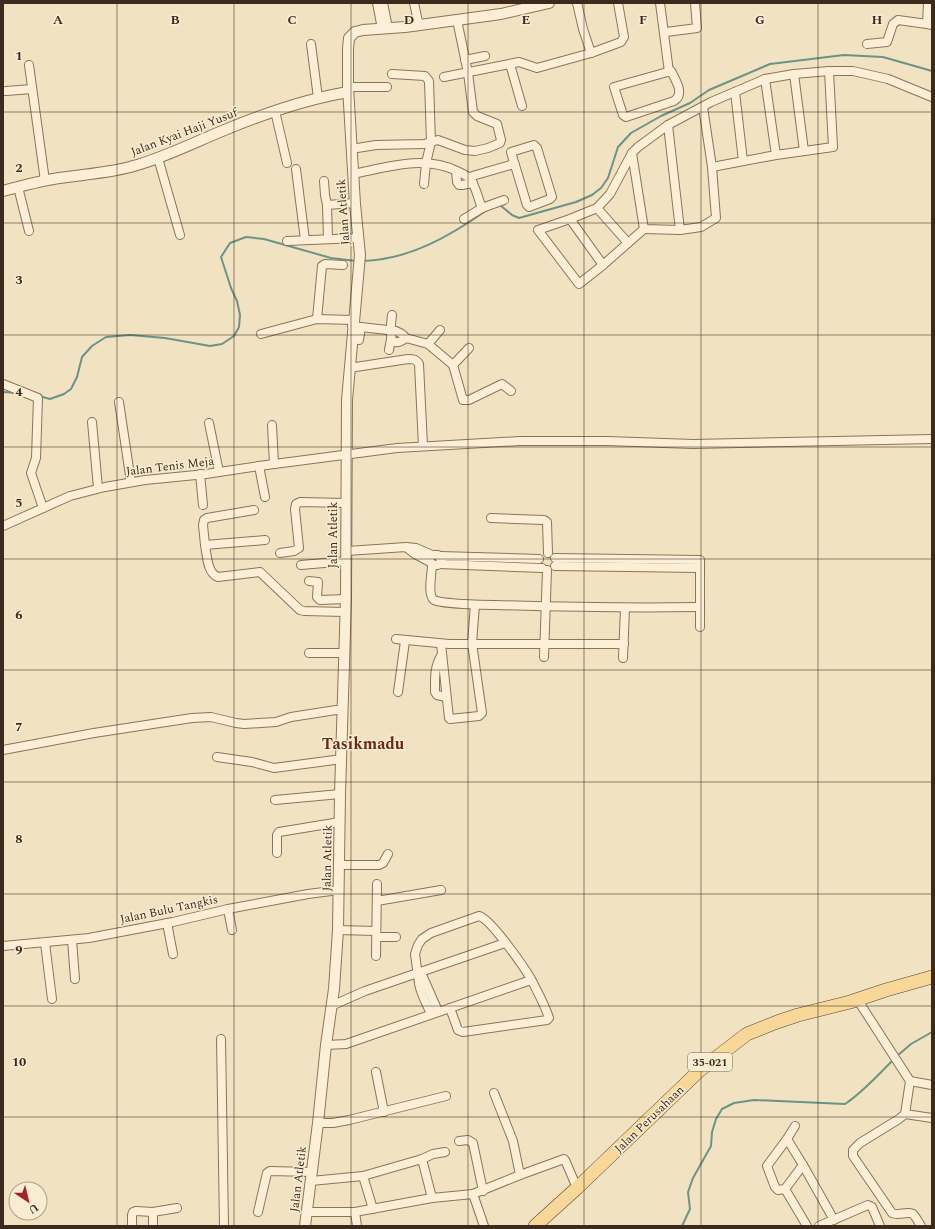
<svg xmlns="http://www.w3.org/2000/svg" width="935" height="1229" font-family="Spectral,serif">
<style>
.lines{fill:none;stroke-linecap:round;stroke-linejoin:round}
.stream{stroke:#6b9388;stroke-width:2}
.minor-casing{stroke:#8d7358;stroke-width:10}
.tertiary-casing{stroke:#8d7358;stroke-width:12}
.primary-casing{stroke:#5a412c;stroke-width:14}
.minor{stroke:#fbf0d7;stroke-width:8}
.tertiary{stroke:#fbf0d7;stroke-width:10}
.primary{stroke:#f7d898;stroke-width:13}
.grid{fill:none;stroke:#3c2b1d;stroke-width:1;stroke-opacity:0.55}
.labels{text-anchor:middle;stroke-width:3;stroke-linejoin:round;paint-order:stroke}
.shield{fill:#f8edd3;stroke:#746554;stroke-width:1}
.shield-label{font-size:11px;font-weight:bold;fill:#3c2b1d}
.street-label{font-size:12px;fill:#3c2b1d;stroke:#f8edd3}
.district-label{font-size:16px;font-weight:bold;fill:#6b2919;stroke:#f8edd3}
.grid-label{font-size:13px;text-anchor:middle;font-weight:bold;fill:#3c2b1d;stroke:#f8edd3;stroke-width:3;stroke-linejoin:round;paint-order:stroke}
</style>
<rect width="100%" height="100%" fill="#f1e3c2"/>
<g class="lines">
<g class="stream">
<polyline points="498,206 500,205 512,215 519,218 576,202 592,195 601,188 608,178 618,147 631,133 661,116 690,103 709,90 770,64 844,55 883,57 932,71"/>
<path d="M362 261C409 260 450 236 487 210"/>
<polyline points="3,392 17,393"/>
<polyline points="39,396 50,399 64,394 71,389 77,377 82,357 92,346 106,337 130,335 165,338 210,346 222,344 234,336 239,327 240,315 237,301 231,288 221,257 230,243 246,237 264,239 331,258 356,261"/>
<polyline points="897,1056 911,1044 932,1032"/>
<path d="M682 1226 690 1209 688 1192 693 1178 711 1146 712 1132 716 1119 722 1109 734 1103 754 1100 845 1104C863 1092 878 1075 894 1059"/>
</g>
<g class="minor-casing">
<g id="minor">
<polyline points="377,3 382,29"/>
<polyline points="383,3 388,28"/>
<polyline points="414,3 419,26"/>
<polyline points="577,3 583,29 591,53"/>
<polyline points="660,3 669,72"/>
<polyline points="928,3 927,24 932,25"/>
<polyline points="666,32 697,28 695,3"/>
<polyline points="311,44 318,98"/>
<polyline points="867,44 887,42 893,24 898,20 927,24"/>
<polyline points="465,60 485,56"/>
<polyline points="510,64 522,106"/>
<polyline points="29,65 45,181"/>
<path d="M671 71C676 81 685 94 674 101L626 117 623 115 614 87Z"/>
<polyline points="392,74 425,76 429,81 431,142 426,163 424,184"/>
<polyline points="794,74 804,151"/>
<polyline points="444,77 519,62 537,68 591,53 621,42 624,37 618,3"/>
<polyline points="765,79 776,155"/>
<polyline points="348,87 387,87"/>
<polyline points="6,91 32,89"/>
<polyline points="735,92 743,161"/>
<polyline points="703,107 712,167"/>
<polyline points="275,111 287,163"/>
<polyline points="668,125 680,230 701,227 716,218 712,167 776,155 833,147 829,71"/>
<polygon points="534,145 537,148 552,197 550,199 529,207 527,205 511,152"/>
<polyline points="351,149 376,145 424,144 438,140 465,150 475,151 488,148 500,143 501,140 497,124 477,116 473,112 468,73 457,20"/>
<polyline points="632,153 644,229 680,230"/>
<polyline points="158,158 180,235"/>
<polyline points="296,169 305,240"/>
<polyline points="456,171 457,182 459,185 462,185 473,183"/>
<path d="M353 174C388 167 423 155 457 171 461 173 467 175 470 179 476 186 478 199 482 208L504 200"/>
<polyline points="469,177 514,164"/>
<polyline points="324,181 325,195 327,205"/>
<polyline points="18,187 29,231"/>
<polyline points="597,208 628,243 644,229"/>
<polyline points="464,219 482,208"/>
<polyline points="570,219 603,265 628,243"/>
<polyline points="328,239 327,205 355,203"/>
<polyline points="287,241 358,238"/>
<polyline points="603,265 579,284 538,230 570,219 597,208 610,194 632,153 638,147 668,125 711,102 765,79 794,74 829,71 853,71 888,79 932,97"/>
<path d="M392 315C391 325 386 353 406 338"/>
<polyline points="317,319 322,266 325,264 343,265"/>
<polyline points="352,326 396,331 402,334 406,338 428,344 453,365 463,400 469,400 502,384 511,391"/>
<polyline points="261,334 317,319 353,320"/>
<polyline points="359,340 361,327"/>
<polyline points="428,344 440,330"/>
<polyline points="389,350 391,339"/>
<polyline points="453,365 469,348"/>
<path d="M349 368 408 359C413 359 416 359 419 364L423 446"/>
<polyline points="3,384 38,398 36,458 31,473 43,508"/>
<polyline points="119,402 131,482"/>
<polyline points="92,422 98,488"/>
<polyline points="209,423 219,472"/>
<polyline points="272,425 274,464"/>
<polyline points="259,466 265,497"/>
<polyline points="200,474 203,505"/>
<polyline points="491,518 544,520 547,522 548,553"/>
<polyline points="3,526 70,496 105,487 145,480 206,474 259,466 397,448 520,441 607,441 693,444 932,439"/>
<path d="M265 540 205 545C207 555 207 573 218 577L260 572 300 610 304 611 345 612"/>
<polyline points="205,545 203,525 204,520 207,518 254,510"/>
<polyline points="406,547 415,554 430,562"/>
<polyline points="347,551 406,547 416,548 432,555 438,555 441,560 438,565 434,565 430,562 430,557 432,555"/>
<polyline points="280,553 294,551 299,548 295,509 296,504 300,502 346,503"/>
<polyline points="440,556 539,559"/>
<polyline points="555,558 700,560 700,627"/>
<polyline points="439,564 542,568"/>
<polyline points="301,565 347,561"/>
<path d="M432 565C432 573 427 595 434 600 442 604 484 605 495 605 564 607 632 608 700 607"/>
<polyline points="555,566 700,568"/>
<polyline points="309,581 318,582 317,597 320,600 346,599"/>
<polyline points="396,639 449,644 624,644"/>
<polyline points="441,644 449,718 450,719 479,716 482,713 472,643 475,605"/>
<polyline points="309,653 345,653"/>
<path d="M442 654C434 667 435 677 435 692L437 695 446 697"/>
<polyline points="544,657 547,570"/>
<polyline points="623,658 625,608"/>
<polyline points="398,692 405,641"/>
<polyline points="3,750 94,733 192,718 211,717 236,723 244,724 276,722 291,717 336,710 343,710"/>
<polyline points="217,757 252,762 274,768 342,759"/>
<polyline points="275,800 340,794"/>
<polyline points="277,853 277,835 279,832 340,822"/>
<polyline points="339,865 379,865 383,863 388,854"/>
<polyline points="377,901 441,890"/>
<polyline points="228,909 232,930"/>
<polyline points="167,923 173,954"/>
<polyline points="338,930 376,931"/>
<polyline points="377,937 396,937"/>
<polyline points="72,940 75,979"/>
<polyline points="45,943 52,999"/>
<polyline points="3,946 89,938 173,922 228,909 308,894 339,890"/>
<polyline points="376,956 377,884"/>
<path d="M419 973C416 986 426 1002 431 1014"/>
<path d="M857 999 910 1081 905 1114 899 1119 860 1143 853 1150V1156L892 1213C899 1216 907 1211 913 1214 916 1217 919 1223 921 1226"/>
<polyline points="331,1006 365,991 505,943"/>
<path d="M438 1011 423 977 417 969 415 954 418 945 422 939 431 933 479 916C490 918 524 967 531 979 537 991 545 1005 549 1018L547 1020 463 1032 458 1030 450 1008"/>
<polyline points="221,1039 224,1226"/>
<polyline points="326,1045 346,1044 531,980"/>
<polyline points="376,1072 384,1112"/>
<polyline points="910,1081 932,1085"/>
<polyline points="494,1093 513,1141 520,1175"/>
<polyline points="905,1114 932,1118"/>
<polyline points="318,1123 333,1123 349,1120 446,1096"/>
<polyline points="795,1126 787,1139 803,1165 785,1189 807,1226"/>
<polyline points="459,1141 468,1140 473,1143 483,1191"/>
<polyline points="422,1159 432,1198"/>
<polyline points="803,1165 834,1220"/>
<polyline points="363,1176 373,1209"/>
<polyline points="311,1181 363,1176 422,1159 433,1154 445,1152"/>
<polyline points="785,1189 778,1190 775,1187 767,1166 787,1139"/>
<polyline points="473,1194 484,1226"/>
<polyline points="258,1212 267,1173 270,1171 311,1172"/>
<polyline points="306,1212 355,1212 432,1198 473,1194 520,1175 564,1159 565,1160 577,1188"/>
<polyline points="355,1212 357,1226"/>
<polyline points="132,1226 132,1215 133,1212 136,1211 153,1212"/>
<polyline points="153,1226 153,1212 177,1208"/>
<polyline points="819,1226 868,1205 872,1207 880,1226"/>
</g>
</g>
<g class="tertiary-casing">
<g id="tertiary">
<path d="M3 191C21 186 40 181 59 178 85 174 112 173 137 165 168 156 197 141 227 129 266 113 306 99 348 92"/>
<polyline points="305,1226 318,1123 326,1045 334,989 338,930 340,794 346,599 347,400 360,255 355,204 348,87 348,49 349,38 355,32 363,30 405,27 501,14 549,3"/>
</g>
</g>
<g class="primary-casing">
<polyline id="primary" points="535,1226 577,1188 700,1070 747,1034 777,1022 798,1015 850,1002 886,990 932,977"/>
</g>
<use href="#minor" class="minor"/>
<use href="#tertiary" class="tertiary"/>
<use href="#primary" class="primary"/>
</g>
<path class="grid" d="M117 3V1226M234 3V1226M351 3V1226M468 3V1226M584 3V1226M701 3V1226M818 3V1226M3 112H932M3 223H932M3 335H932M3 447H932M3 559H932M3 670H932M3 782H932M3 894H932M3 1006H932M3 1117H932"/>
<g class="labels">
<rect class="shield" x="688" y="1053" width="44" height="18" rx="3"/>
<g class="shield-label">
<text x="710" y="1066">35-021</text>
</g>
<g class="street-label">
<text transform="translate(184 132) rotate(-21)" y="4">Jalan Kyai Haji Yusuf</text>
<text transform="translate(343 212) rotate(-94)" y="4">Jalan Atletik</text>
<text transform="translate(170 466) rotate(-7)" y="4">Jalan Tenis Meja</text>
<text transform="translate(333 535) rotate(-90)" y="4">Jalan Atletik</text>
<text transform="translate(327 858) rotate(-89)" y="4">Jalan Atletik</text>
<text transform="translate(169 909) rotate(-12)" y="4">Jalan Bulu Tangkis</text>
<text transform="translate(649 1119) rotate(-44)" y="4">Jalan Perusahaan</text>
<text transform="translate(298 1179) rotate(-83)" y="4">Jalan Atletik</text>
</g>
<g class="district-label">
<text x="363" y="749">Tasikmadu</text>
</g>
</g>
<g class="grid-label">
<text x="58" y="24">A</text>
<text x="175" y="24">B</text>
<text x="292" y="24">C</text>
<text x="409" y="24">D</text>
<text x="526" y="24">E</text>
<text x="643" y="24">F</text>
<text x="760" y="24">G</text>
<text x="877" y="24">H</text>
<text x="19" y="60">1</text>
<text x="19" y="172">2</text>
<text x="19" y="284">3</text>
<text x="19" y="396">4</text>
<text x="19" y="507">5</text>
<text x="19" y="619">6</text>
<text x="19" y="731">7</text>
<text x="19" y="843">8</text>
<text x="19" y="954">9</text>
<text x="19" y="1066">10</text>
</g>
<rect width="935" height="1229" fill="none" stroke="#3c2b1d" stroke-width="8"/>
<g transform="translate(28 1201) rotate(145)"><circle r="19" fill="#f8edd3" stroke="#ad9f8a"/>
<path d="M0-3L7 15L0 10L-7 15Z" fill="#a02326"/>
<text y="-6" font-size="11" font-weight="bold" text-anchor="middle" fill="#3c2b1d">U</text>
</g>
</svg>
